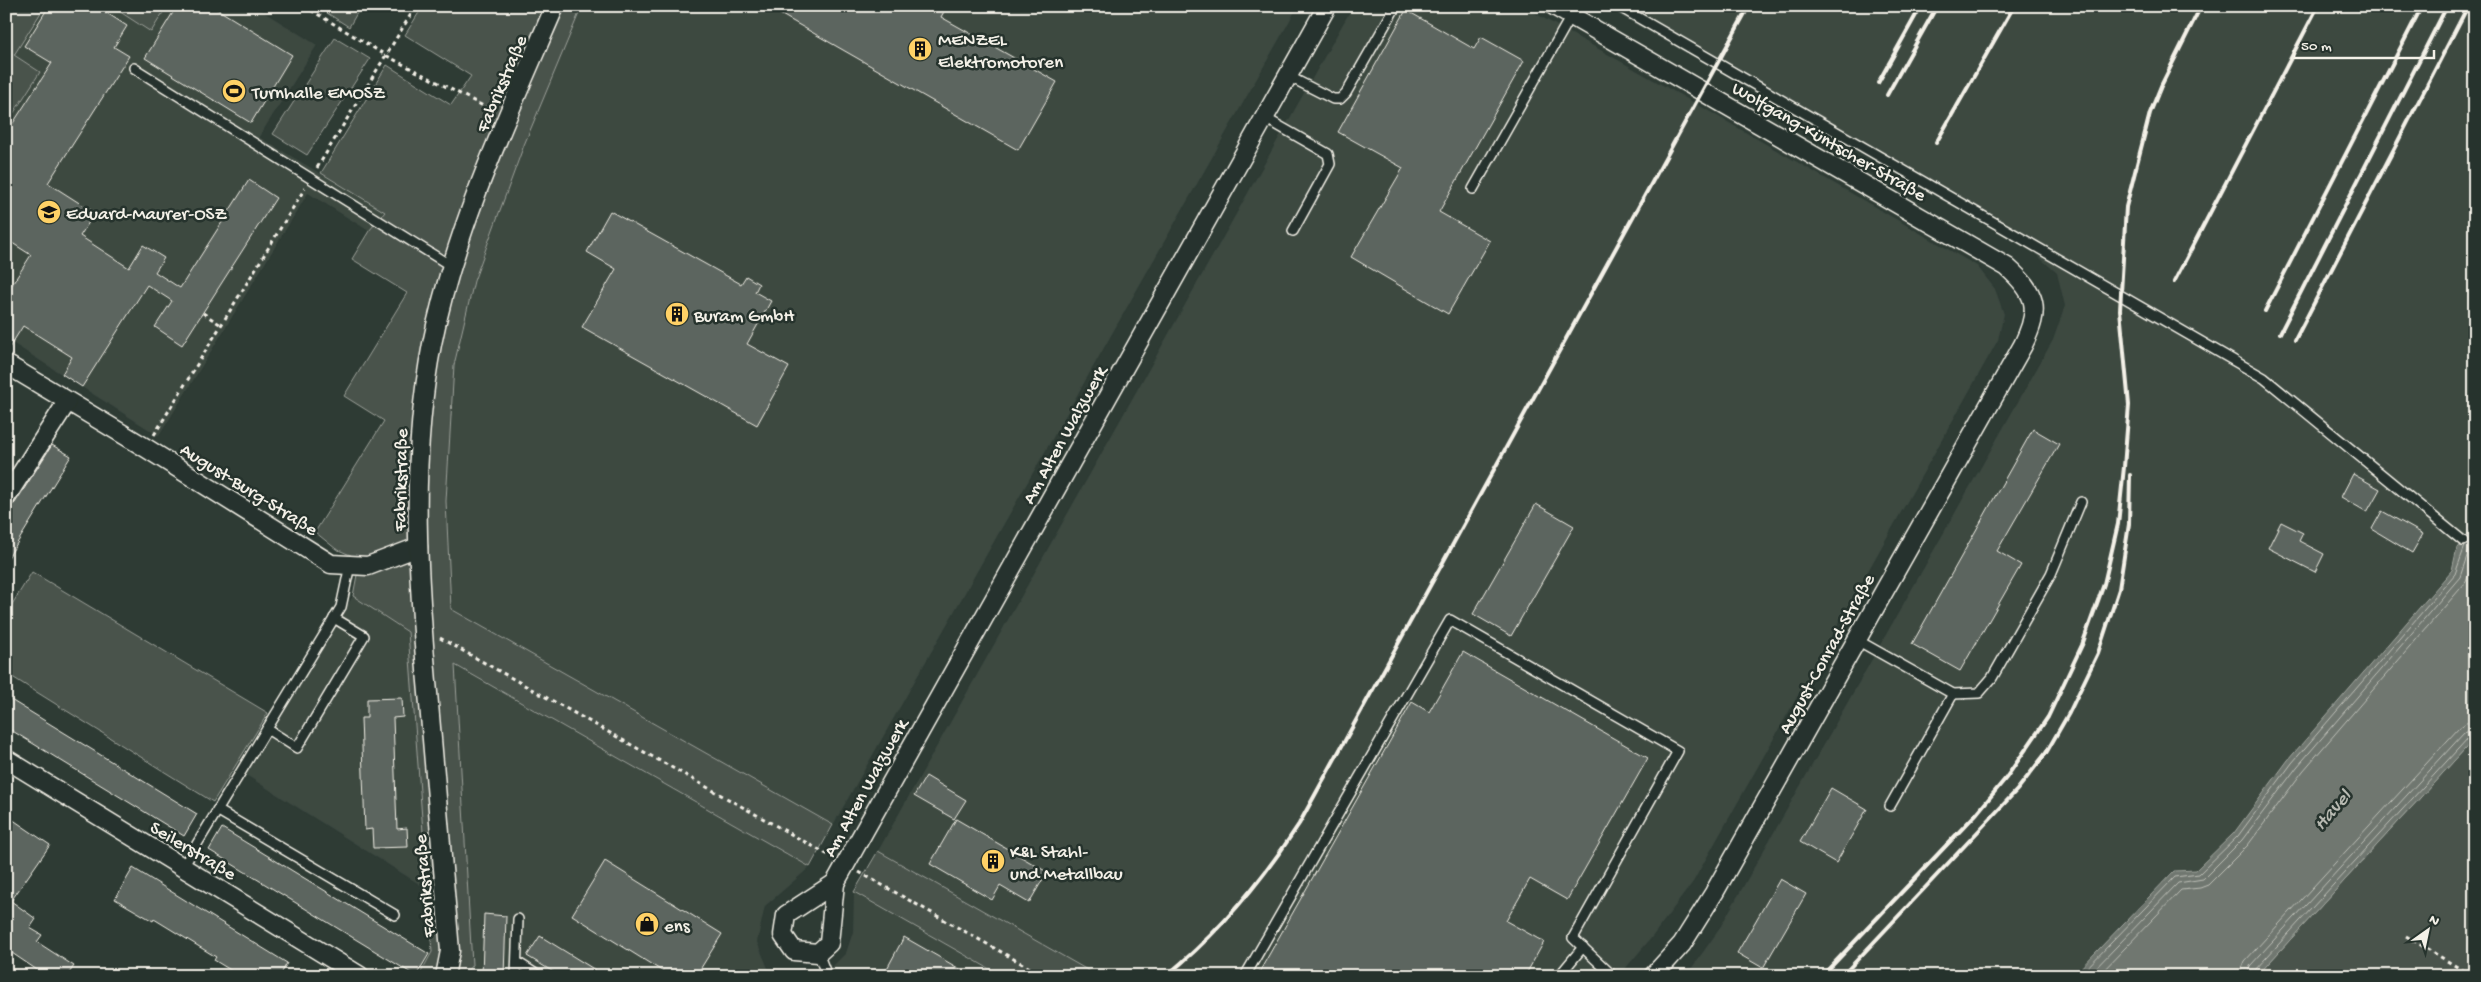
<svg xmlns="http://www.w3.org/2000/svg" width="2481" height="982" font-family="'Gochi Hand',sans-serif">
<style>
.built{fill:#3c4841}
.green{fill:#48524c;stroke:#9ea29a}
.water{fill:#6f7770;stroke:#a4a8a0}
.lines{fill:none;stroke-linecap:round;stroke-linejoin:round}
.shore{stroke:#bfc0b8;stroke-width:1}
.building{fill:#5c655e;stroke:#f4f1e8}
.service-casing{stroke:#f4f1e8;stroke-width:12}
.minor-casing{stroke:#f4f1e8;stroke-width:21}
.path{stroke:#f4f1e8;stroke-width:3;stroke-dasharray:4 4;stroke-linecap:butt}
.service{stroke:#26332d;stroke-width:9}
.minor{stroke:#26332d;stroke-width:18}
.rail{stroke:#f4f1e8;stroke-width:4}
.labels{text-anchor:middle;stroke-width:5;stroke-linejoin:round;paint-order:stroke}
.poi-label{font-size:19px;fill:#f4f1e8;stroke:#26332d;text-anchor:start}
.street-label{font-size:19px;fill:#f4f1e8;stroke:#26332d}
.water-label{font-size:20px;font-style:italic;fill:#b8bab2;stroke:#26332d}
</style>
<rect width="100%" height="100%" fill="#2e3b34"/>
<filter id="ink" filterUnits="userSpaceOnUse"><feTurbulence type="fractalNoise" baseFrequency=".02" numOctaves="2"/><feDisplacementMap in="SourceGraphic" scale="10" xChannelSelector="R" yChannelSelector="G"/><feConvolveMatrix kernelMatrix="1 2 1 2 8 2 1 2 1" color-interpolation-filters="sRGB"/></filter>
<g filter="url(#ink)">
<g class="built">
<polygon points="45,6 111,6 151,32 167,6 254,6 317,45 259,137 385,212 369,231 308,193 159,436 6,339 6,281 11,272 6,269 6,125 40,72 14,55"/>
<polygon points="582,6 1298,6 833,825 451,609 446,501 454,365 474,281 524,145"/>
<polygon points="1353,6 1522,6 1707,110 1977,266 1995,289 2004,314 1998,340 1693,882 1652,937 1619,976 1098,976 878,851"/>
<polygon points="1603,6 2475,6 2475,525 2457,548 2452,570 2288,760 2234,833 2196,870 2173,871 2073,976 1686,976 1718,931 2053,340 2065,306 2057,273 2023,243"/>
<polygon points="353,596 408,632 427,889 246,775"/>
<polygon points="455,665 810,867 765,906 757,942 768,968 782,976 472,976"/>
<polygon points="854,892 1002,976 823,976 846,953 853,932"/>
</g>
<g class="green">
<polygon points="6,6 45,6 14,55 40,72 6,125"/>
<polygon points="111,6 167,6 151,32"/>
<polygon points="316,6 361,6 349,27"/>
<polygon points="423,6 582,6 524,145 474,281 454,365 446,501 451,609 833,825 810,867 455,665 472,965 463,976 419,976 432,952 408,632 353,596 360,559 336,549 315,532 384,421 344,396 407,293 352,259 369,231 385,212 321,173 387,65 451,105 471,76 405,35"/>
<polygon points="335,38 370,59 307,155 273,134"/>
<polygon points="32,572 268,713 213,802 6,673 6,614"/>
<polygon points="2475,738 2475,976 2257,976"/>
<polygon points="878,851 1098,976 1002,976 854,892"/>
</g>
<polygon class="water" points="2475,525 2475,738 2257,976 2073,976 2174,871 2196,870 2234,833 2288,760 2452,570 2457,548"/>
<g class="lines">
<g class="shore">
<polyline points="2079,976 2175,877 2199,874 2238,836 2292,763 2455,574 2465,546"/>
<polyline points="2088,976 2178,883 2203,879 2242,840 2297,767 2460,577 2468,553 2475,544"/>
<polyline points="2098,976 2181,890 2200,888 2208,885 2248,845 2303,771 2466,582 2475,556"/>
<polyline points="2239,976 2245,961 2459,728 2466,723 2475,722"/>
<polyline points="2247,976 2250,966 2464,733 2475,729"/>
<polyline points="2253,976 2255,970 2469,737 2475,735"/>
</g>
</g>
<g class="building">
<polygon points="49,6 96,6 127,26 114,47 129,56 48,183 95,213 80,236 129,268 143,245 164,258 155,272 180,288 249,180 276,198 182,345 155,327 172,301 147,285 82,387 62,374 72,357 23,326 6,353 6,294 31,255 6,239 6,134 52,63 24,46"/>
<polygon points="177,6 212,6 292,55 251,123 145,58"/>
<polygon points="766,6 947,6 941,17 1057,82 1018,150"/>
<polygon points="1406,10 1474,49 1481,37 1524,61 1439,212 1490,241 1448,314 1351,257 1403,168 1338,132"/>
<polygon points="610,211 741,284 746,276 759,284 755,292 771,301 747,344 789,367 757,425 582,327 616,269 587,252"/>
<polygon points="2033,429 2059,444 1997,551 2021,565 1960,671 1912,644"/>
<polygon points="52,445 71,456 6,561 6,510 15,503"/>
<polygon points="2353,474 2380,489 2367,512 2341,497"/>
<polygon points="1536,504 1574,526 1511,636 1473,614"/>
<polygon points="2382,511 2423,534 2412,553 2372,529"/>
<polygon points="2281,522 2303,533 2299,541 2324,554 2315,572 2268,548"/>
<polygon points="1463,652 1648,758 1567,900 1530,879 1506,921 1544,942 1525,976 1257,976 1412,702 1429,712"/>
<polygon points="6,697 197,814 184,836 6,727"/>
<polygon points="402,698 403,717 393,718 397,829 407,828 408,847 373,848 372,829 365,830 361,718 367,718 367,699"/>
<polygon points="926,776 966,800 954,819 914,796"/>
<polygon points="1831,788 1867,809 1836,863 1800,842"/>
<polygon points="6,815 50,845 11,901 36,919 30,928 42,935 37,942 74,966 67,976 46,976 6,949"/>
<polygon points="956,819 1047,872 1029,903 1000,886 992,900 930,864"/>
<polygon points="222,828 429,954 416,976 209,850"/>
<polygon points="605,861 722,934 696,976 670,976 572,915"/>
<polygon points="133,868 287,963 280,976 240,976 214,960 216,957 154,919 153,921 115,899"/>
<polygon points="1780,879 1806,894 1763,968 1737,953"/>
<polygon points="484,914 506,916 504,976 482,976"/>
<polygon points="540,936 605,976 560,976 527,956"/>
<polygon points="904,937 972,976 883,976"/>
</g>
<g class="lines">
<g class="service-casing">
<g id="service">
<polyline points="1618,6 2264,378 2463,541"/>
<polyline points="134,68 451,266"/>
<polyline points="1288,76 1333,99 1340,99 1346,93 1396,6"/>
<polyline points="1265,118 1328,154 1330,164 1293,231"/>
<polyline points="1473,189 1571,16"/>
<polyline points="1857,640 1953,694 1979,693 1992,678 2051,574 2081,502"/>
<polyline points="267,729 297,748 364,636 334,618"/>
<polyline points="1890,806 1953,694"/>
<polyline points="217,810 395,915"/>
<polyline points="183,867 341,607 350,565"/>
<polyline points="818,953 827,976"/>
<polyline points="517,962 539,976"/>
<polyline points="516,976 518,919"/>
<polyline points="1245,976 1450,620 1678,751 1573,938 1613,976"/>
<polyline points="1559,976 1583,947"/>
</g>
</g>
<g class="minor-casing">
<g id="minor">
<path d="M1554 6 2007 267C2037 294 2041 308 2023 345L1714 893 1682 944 1653 976"/>
<polyline points="6,364 146,448 331,564 368,566 418,547"/>
<polyline points="6,497 67,402"/>
<polyline points="6,759 360,976"/>
<polyline points="835,883 1327,6"/>
<polygon points="835,883 829,943 818,953 794,951 783,935 786,915"/>
<path d="M445 976 450 951C443 869 436 786 429 704 418 585 409 462 432 344 455 228 508 115 555 6"/>
</g>
</g>
<g class="path">
<polyline points="304,6 387,56 491,110"/>
<polyline points="317,168 416,6"/>
<polyline points="203,313 221,325"/>
<polyline points="154,435 305,188"/>
<polyline points="440,638 832,857"/>
<polyline points="859,872 1044,976"/>
<polyline points="2406,936 2472,976"/>
</g>
<use href="#service" class="service"/>
<use href="#minor" class="minor"/>
<g class="rail">
<polyline points="1878,83 1921,6"/>
<polyline points="1887,95 1937,6"/>
<polyline points="1936,143 2014,6"/>
<polyline points="2174,282 2318,6"/>
<polyline points="2265,311 2422,6"/>
<polyline points="2280,333 2447,6"/>
<polyline points="2295,340 2468,6"/>
<path d="M1166 976C1219 933 1262 881 1299 824L1749 6"/>
<polyline points="1822,976 1977,813 2006,778 2048,717 2082,645 2104,584 2118,524 2124,467 2129,405 2120,310 2126,207 2150,113 2161,86 2201,6"/>
<polyline points="1842,976 2017,790 2046,753 2069,713 2098,653 2119,589 2129,524 2130,475"/>
</g>
</g>
</g>
<defs>
<g id="building-disc" transform="scale(1.25)"><circle r="9.5" fill="#ffd166" stroke="#26332d"/><path d="M-4-6H4V6H1V3H-1V6H-4ZM-2.5-4.3h1.7v1.8h-1.7ZM.8-4.3h1.7v1.8H.8ZM-2.5-1h1.7V.8h-1.7ZM.8-1h1.7V.8H.8Z" fill="#111"/></g>
<g id="stadium-disc" transform="scale(1.25)"><circle r="9.5" fill="#ffd166" stroke="#26332d"/><path d="M0-5a6.5 5 0 1 0 0 10a6.5 5 0 1 0 0-10ZM-3.5-1.8h7v3.6h-7Z" fill="#111"/></g>
<g id="school-disc" transform="scale(1.25)"><circle r="9.5" fill="#ffd166" stroke="#26332d"/><path d="M0-5L7-2L0 1L-7-2ZM-4 1L0 2.5L4 1V4Q0 6-4 4Z" fill="#111"/></g>
<g id="shop-disc" transform="scale(1.25)"><circle r="9.5" fill="#ffd166" stroke="#26332d"/><path d="M-5-2.5h2.3a2.7 3.5 0 0 1 5.4 0H5L5.5 6h-11ZM-1.5-2.5h3a1.5 2.3 0 0 0-3 0Z" fill="#111"/></g>
</defs>
<g fill-rule="evenodd">
<use href="#building-disc" x="920" y="49"/>
<use href="#stadium-disc" x="234" y="91"/>
<use href="#school-disc" x="49" y="212"/>
<use href="#building-disc" x="677" y="314"/>
<use href="#building-disc" x="993" y="861"/>
<use href="#shop-disc" x="647" y="924"/>
</g>
<g class="labels">
<g class="poi-label">
<text x="938" y="45">MENZEL<tspan x="938" dy="22">Elektromotoren</tspan></text>
<text x="252" y="98">Turnhalle EMOSZ</text>
<text x="66" y="219">Eduard-Maurer-OSZ</text>
<text x="694" y="321">Buram GmbH</text>
<text x="1010" y="857">K&amp;L Stahl-<tspan x="1010" dy="22">und Metallbau</tspan></text>
<text x="664" y="931">ens</text>
</g>
<g class="street-label">
<text transform="translate(500 83) rotate(-67)" y="7">Fabrikstraße</text>
<text transform="translate(1830 140) rotate(30)" y="7">Wolfgang-Küntscher-Straße</text>
<text transform="translate(1063 434) rotate(-61)" y="7">Am Alten Walzwerk</text>
<text transform="translate(399 480) rotate(-89)" y="7">Fabrikstraße</text>
<text transform="translate(250 488) rotate(32)" y="7">August-Burg-Straße</text>
<text transform="translate(1825 653) rotate(-61)" y="7">August-Conrad-Straße</text>
<text transform="translate(864 787) rotate(-61)" y="7">Am Alten Walzwerk</text>
<text transform="translate(194 849) rotate(31)" y="7">Seilerstraße</text>
<text transform="translate(423 886) rotate(-95)" y="7">Fabrikstraße</text>
</g>
<g class="water-label">
<text transform="translate(2331 809) rotate(-49)" y="7">Havel</text>
</g>
</g>
<rect width="2481" height="982" fill="none" stroke="#26332d" stroke-width="25"/>
<rect x="12" y="12" width="2456" height="957" fill="none" stroke="#f4f1e8" stroke-width="2" filter="url(#ink)"/>
<g transform="translate(2428 930) rotate(33)" stroke="#26332d" stroke-width="4" paint-order="stroke">
<path d="M0-4L9 19L0 12L-9 19Z" fill="#f4f1e8"/>
<text y="-8" font-size="14" font-weight="bold" text-anchor="middle" fill="#f4f1e8">N</text>
</g>
<path d="M2294 50v8h140v-8" fill="none" stroke="#f4f1e8" stroke-width="2.5"/>
<text x="2301" y="50" font-size="15" fill="#f4f1e8" stroke="#26332d" stroke-width="4" paint-order="stroke">50 m</text>
</svg>
